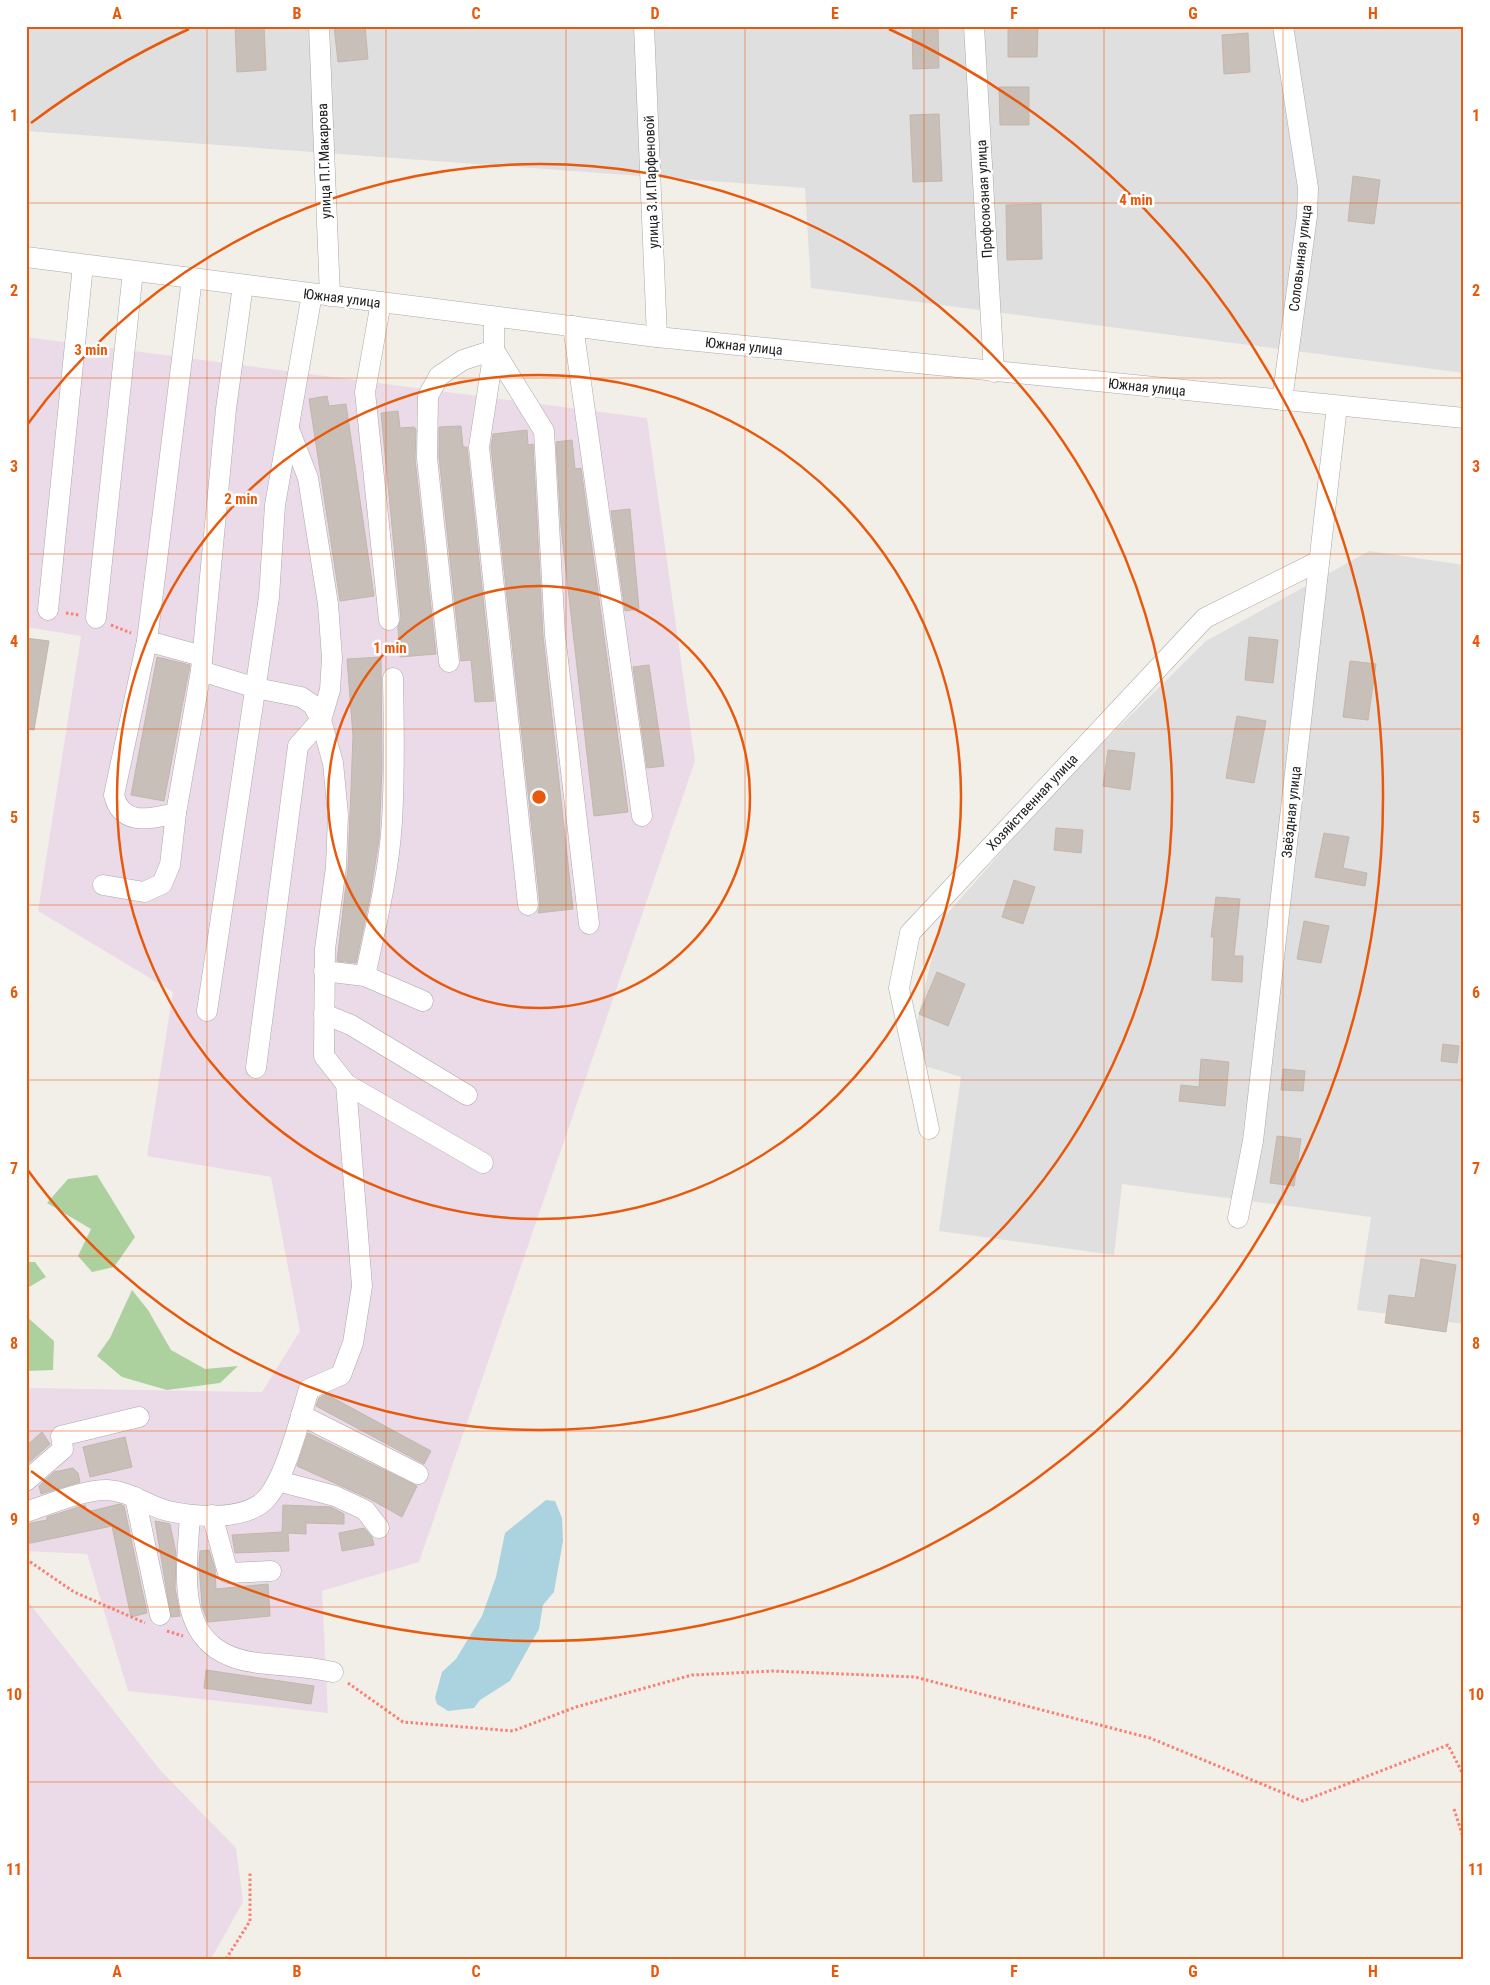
<svg xmlns="http://www.w3.org/2000/svg" width="1490" height="1985" font-family="'Roboto Condensed',sans-serif">
<style>
.residential{fill:#e0dfdf}
.industrial{fill:#ebdbe8}
.forest{fill:#add19e}
.water{fill:#aad3df}
.building{fill:#c7bfb8;stroke:#c4b6ab}
.lines{fill:none;stroke-linecap:round;stroke-linejoin:round}
.minor-casing{stroke:#a9a9a9;stroke-width:21}
.path{stroke:#fa8072;stroke-width:3;stroke-dasharray:2.5 2.5;stroke-linecap:butt}
.minor{stroke:#fff;stroke-width:20}
.grid{fill:none;stroke:#e8590c;stroke-width:1;stroke-opacity:0.55}
.ring{fill:none;stroke:#e8590c;stroke-width:2.5}
.labels{text-anchor:middle;stroke-width:5;stroke-linejoin:round;paint-order:stroke}
.street-label{font-size:14px;fill:#222;stroke:#fff}
.centre{fill:#e8590c;stroke:#fff;stroke-width:2.5}
.ring-label{font-size:15px;text-anchor:middle;font-weight:bold;fill:#e8590c;stroke:#fff;stroke-width:5;stroke-linejoin:round;paint-order:stroke}
.neatline{fill:none;stroke:#e8590c;stroke-width:2}
.grid-label{font-size:16px;text-anchor:middle;font-weight:bold;fill:#e8590c}
</style>
<rect width="100%" height="100%" fill="#f2efe9"/>
<g class="residential">
<polygon points="26,26 1464,26 1464,373 811,288 805,188 26,131"/>
<polygon points="1369,551 1464,565 1464,1324 1357,1310 1371,1217 1122,1184 1114,1255 939,1231 961,1077 908,1061 940,922 1060,785 1206,641"/>
</g>
<g class="industrial">
<polygon points="26,337 647,418 695,761 419,1562 322,1591 328,1713 128,1691 87,1554 26,1551 26,1394 30,1388 262,1392 300,1331 271,1177 147,1156 173,992 38,911 81,636 26,627"/>
<polygon points="26,1599 160,1770 236,1848 243,1902 211,1959 26,1959"/>
</g>
<g class="forest">
<polygon points="97,1175 135,1237 114,1267 92,1272 78,1256 91,1229 47,1203 68,1179"/>
<polygon points="26,1262 35,1262 46,1277 26,1289"/>
<polygon points="132,1290 148,1310 171,1350 205,1369 238,1366 220,1383 167,1390 122,1377 97,1356 110,1338"/>
<polygon points="26,1316 54,1341 53,1370 26,1371"/>
</g>
<polygon class="water" points="546,1500 555,1501 562,1518 563,1541 554,1592 543,1605 539,1629 510,1681 480,1700 474,1708 448,1711 437,1704 435,1698 442,1672 456,1659 482,1616 496,1577 505,1533"/>
<g class="building">
<polygon points="235,26 264,26 266,70 237,72"/>
<polygon points="334,26 365,26 368,59 338,62"/>
<polygon points="912,26 938,26 939,68 913,69"/>
<polygon points="1008,26 1038,26 1037,57 1008,57"/>
<polygon points="1248,33 1250,72 1224,74 1222,35"/>
<polygon points="999,87 1029,87 1029,125 1000,125"/>
<polygon points="939,114 942,181 913,182 910,115"/>
<polygon points="1353,176 1380,180 1374,224 1348,221"/>
<polygon points="1041,204 1042,259 1007,260 1006,205"/>
<polygon points="327,396 329,406 346,404 374,596 340,601 309,399"/>
<polygon points="398,411 400,428 414,427 416,429 415,459 436,654 400,657 398,627 401,619 381,413"/>
<polygon points="461,426 463,447 467,447 494,701 475,702 471,660 461,661 439,457 439,427"/>
<polygon points="527,430 528,445 533,444 543,636 573,909 538,913 540,904 491,447 493,434"/>
<polygon points="572,440 575,469 581,468 628,812 594,816 561,527 556,442"/>
<polygon points="630,509 639,609 625,611 611,511"/>
<polygon points="1249,637 1278,640 1273,683 1245,680"/>
<polygon points="26,638 49,641 34,730 26,729"/>
<polygon points="157,657 190,665 164,801 131,795"/>
<polygon points="381,657 382,767 379,839 370,897 356,963 337,961 348,868 353,736 347,659"/>
<polygon points="1350,661 1376,664 1368,720 1343,717"/>
<polygon points="649,665 664,766 647,768 633,667"/>
<polygon points="1237,716 1266,721 1254,783 1226,778"/>
<polygon points="1108,750 1135,753 1130,790 1103,786"/>
<polygon points="1056,828 1083,830 1081,853 1054,850"/>
<polygon points="1324,833 1349,837 1343,868 1367,873 1365,886 1315,877"/>
<polygon points="1014,880 1035,887 1023,924 1002,917"/>
<polygon points="1216,897 1240,899 1234,956 1243,956 1242,982 1212,980 1214,937 1211,937"/>
<polygon points="1304,921 1329,926 1321,963 1297,959"/>
<polygon points="937,972 965,984 948,1026 919,1014"/>
<polygon points="1443,1044 1459,1046 1457,1063 1441,1061"/>
<polygon points="1201,1059 1229,1062 1225,1106 1179,1101 1181,1085 1199,1087"/>
<polygon points="1283,1069 1305,1071 1303,1091 1281,1090"/>
<polygon points="1277,1136 1301,1139 1294,1186 1270,1183"/>
<polygon points="1421,1259 1456,1265 1446,1332 1385,1323 1389,1295 1415,1298"/>
<polygon points="326,1394 431,1451 424,1464 316,1406 319,1398"/>
<polygon points="42,1432 50,1444 26,1465 26,1446"/>
<polygon points="308,1433 417,1486 402,1517 370,1499 297,1466"/>
<polygon points="125,1437 132,1467 90,1477 83,1447"/>
<polygon points="73,1468 78,1473 80,1482 41,1494 39,1486 54,1472"/>
<polygon points="120,1504 124,1506 147,1613 131,1617 112,1526 26,1544 26,1524 47,1520 47,1517 85,1505 87,1512"/>
<polygon points="283,1505 331,1507 344,1514 344,1524 306,1523 306,1534 288,1533 289,1551 235,1553 232,1535 282,1532"/>
<polygon points="155,1521 170,1524 176,1553 175,1588 180,1616 171,1617"/>
<polygon points="364,1528 372,1537 374,1545 342,1551 339,1533"/>
<polygon points="209,1550 215,1569 216,1589 268,1584 270,1616 208,1622 202,1606 199,1564 200,1551"/>
<polygon points="206,1670 314,1686 311,1704 204,1688"/>
</g>
<g class="lines">
<g class="minor-casing">
<g id="minor">
<polyline points="319,26 330,296"/>
<polyline points="644,26 657,337"/>
<polyline points="974,26 994,372"/>
<polyline points="26,257 657,337 1464,418"/>
<polyline points="192,278 147,641 202,656"/>
<polyline points="381,302 365,392 389,620"/>
<polyline points="494,317 494,350 479,447 528,905"/>
<polyline points="573,326 642,816"/>
<polyline points="1282,400 1307,216 1308,188 1283,26"/>
<polyline points="48,610 83,265"/>
<polyline points="96,618 133,271"/>
<path d="M147 641 114 795C122 828 152 818 176 813"/>
<polyline points="449,662 427,458 428,396 439,376 463,360 494,350 544,431 555,635 589,924"/>
<polyline points="103,885 144,892 162,884 170,865 176,813 201,671 226,409 243,285"/>
<polyline points="324,971 365,976 423,1001"/>
<path d="M365 976C376 925 389 873 392 821 395 773 394 726 393 678"/>
<polyline points="207,1011 269,597 275,505 312,294"/>
<polyline points="324,1014 351,1025 467,1095"/>
<polyline points="256,1068 298,746 321,720 330,690 332,658 328,604 308,478 289,429"/>
<polyline points="346,1084 483,1163"/>
<polyline points="929,1129 899,988 910,933 1205,618 1319,561"/>
<polyline points="1238,1218 1253,1141 1337,406"/>
<polyline points="301,1415 418,1474"/>
<polyline points="26,1481 63,1449 61,1436 139,1417"/>
<polyline points="278,1481 335,1496 365,1510 379,1528"/>
<polyline points="135,1497 160,1615"/>
<path d="M26 1512C51 1504 81 1490 107 1490 130 1491 147 1506 168 1511 195 1517 242 1521 264 1501 285 1481 300 1418 309 1389L341 1375 353 1343 362 1286 346 1084 324 1056 325 949 336 867 338 815 333 763 321 720 313 705 301 697 256 688 201 671"/>
<polyline points="212,1515 228,1573 271,1571"/>
<path d="M190 1516C186 1579 173 1653 258 1663 284 1666 306 1666 333 1672"/>
</g>
</g>
<g class="path">
<polyline points="66,613 79,615"/>
<polyline points="111,625 131,633"/>
<polyline points="26,1559 74,1592 145,1623"/>
<polyline points="167,1631 183,1636"/>
<polyline points="348,1683 403,1722 513,1731 576,1707 692,1675 773,1671 915,1677 1150,1738 1303,1801 1448,1745 1464,1776"/>
<polyline points="1454,1809 1464,1840"/>
<polyline points="226,1959 250,1921 250,1871"/>
</g>
<use href="#minor" class="minor"/>
</g>
<path class="grid" d="M207 26V1959M386 26V1959M566 26V1959M745 26V1959M924 26V1959M1104 26V1959M1283 26V1959M26 203H1464M26 378H1464M26 554H1464M26 729H1464M26 905H1464M26 1080H1464M26 1256H1464M26 1431H1464M26 1607H1464M26 1782H1464"/>
<g class="ring">
<circle cx="539" cy="797" r="211"/>
<circle cx="539" cy="797" r="422"/>
<path d="M27 425A633 633 0 1 1 27 1169"/>
<path d="M31 123A844 844 0 0 1 189 29M889 29A844 844 0 1 1 31 1471"/>
</g>
<g class="labels">
<g class="street-label">
<text transform="translate(324 161) rotate(-92)" y="5">улица П.Г.Макарова</text>
<text transform="translate(651 182) rotate(-92)" y="5">улица З.И.Парфеновой</text>
<text transform="translate(984 199) rotate(-93)" y="5">Профсоюзная улица</text>
<text transform="translate(1300 258) rotate(-83)" y="5">Соловьиная улица</text>
<text transform="translate(342 298) rotate(7)" y="5">Южная улица</text>
<text transform="translate(744 346) rotate(6)" y="5">Южная улица</text>
<text transform="translate(1147 387) rotate(6)" y="5">Южная улица</text>
<text transform="translate(1032 802) rotate(-47)" y="5">Хозяйственная улица</text>
<text transform="translate(1291 812) rotate(-84)" y="5">Звёздная улица</text>
</g>
</g>
<circle cx="539" cy="797" r="8" class="centre"/>
<g class="ring-label">
<text x="1136" y="205">4 min</text>
<text x="91" y="355">3 min</text>
<text x="241" y="504">2 min</text>
<text x="390" y="653">1 min</text>
</g>
<rect width="1490" height="1985" fill="none" stroke="#ffffff" stroke-width="55"/>
<rect x="28" y="28" width="1434" height="1930" class="neatline"/>
<g class="grid-label">
<text x="117" y="19">A</text>
<text x="297" y="19">B</text>
<text x="476" y="19">C</text>
<text x="655" y="19">D</text>
<text x="835" y="19">E</text>
<text x="1014" y="19">F</text>
<text x="1193" y="19">G</text>
<text x="1373" y="19">H</text>
<text x="14" y="121">1</text>
<text x="1476" y="121">1</text>
<text x="14" y="296">2</text>
<text x="1476" y="296">2</text>
<text x="14" y="472">3</text>
<text x="1476" y="472">3</text>
<text x="14" y="647">4</text>
<text x="1476" y="647">4</text>
<text x="14" y="823">5</text>
<text x="1476" y="823">5</text>
<text x="14" y="998">6</text>
<text x="1476" y="998">6</text>
<text x="14" y="1174">7</text>
<text x="1476" y="1174">7</text>
<text x="14" y="1349">8</text>
<text x="1476" y="1349">8</text>
<text x="14" y="1525">9</text>
<text x="1476" y="1525">9</text>
<text x="14" y="1700">10</text>
<text x="1476" y="1700">10</text>
<text x="14" y="1875">11</text>
<text x="1476" y="1875">11</text>
<text x="117" y="1977">A</text>
<text x="297" y="1977">B</text>
<text x="476" y="1977">C</text>
<text x="655" y="1977">D</text>
<text x="835" y="1977">E</text>
<text x="1014" y="1977">F</text>
<text x="1193" y="1977">G</text>
<text x="1373" y="1977">H</text>
</g>
</svg>
